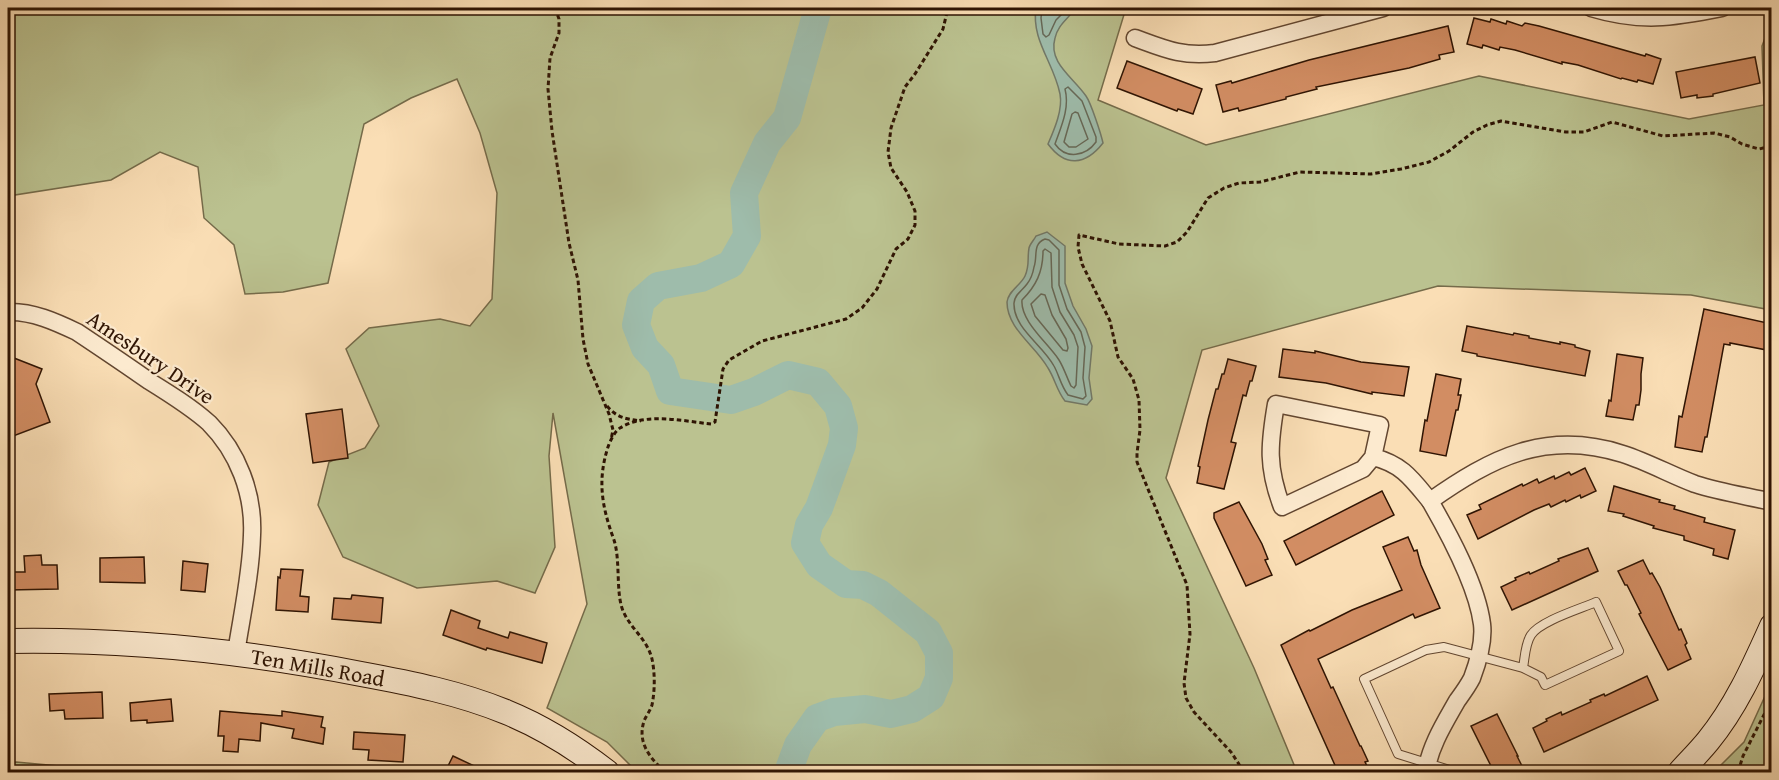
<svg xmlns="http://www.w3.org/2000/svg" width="1779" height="780" font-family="'Gentium Book Plus',serif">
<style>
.green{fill:#bbc290;stroke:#756b4a;stroke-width:1.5}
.water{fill:#9ebcab;stroke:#727968;stroke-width:1.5}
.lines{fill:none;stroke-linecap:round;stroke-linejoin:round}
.shore{stroke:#666857;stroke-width:1.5}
.river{stroke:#9ebcab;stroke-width:28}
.building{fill:#d28d63;stroke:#2f1403;stroke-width:1.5}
.lane-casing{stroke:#624630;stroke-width:10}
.street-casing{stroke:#624630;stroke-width:19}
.secondary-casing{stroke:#2f1403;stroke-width:26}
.path{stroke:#2f1403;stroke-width:3;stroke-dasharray:4.5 3;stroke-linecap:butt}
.lane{stroke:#fceacf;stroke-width:8}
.street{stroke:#fceacf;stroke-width:16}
.secondary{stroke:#fceacf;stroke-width:24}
.labels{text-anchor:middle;stroke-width:4.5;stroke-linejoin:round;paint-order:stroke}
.street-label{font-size:22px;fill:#2f1403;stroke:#fceacf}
</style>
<rect width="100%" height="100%" fill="#fadeb5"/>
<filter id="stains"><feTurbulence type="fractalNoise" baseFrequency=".00333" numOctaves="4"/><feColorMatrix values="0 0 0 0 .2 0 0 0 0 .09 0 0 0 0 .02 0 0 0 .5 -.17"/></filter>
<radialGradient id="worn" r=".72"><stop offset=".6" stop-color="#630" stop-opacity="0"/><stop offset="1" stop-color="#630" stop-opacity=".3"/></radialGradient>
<g class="green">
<polygon points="8,8 1126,8 1098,100 1206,145 1479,76 1689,119 1764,105 1762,46 1771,22 1771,310 1691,295 1438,286 1202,350 1166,478 1254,668 1297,772 637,772 607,742 547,708 587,604 553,413 549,456 555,547 535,593 497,581 417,588 343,557 318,505 329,462 365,448 379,426 346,349 369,328 440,319 470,326 492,299 497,193 480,133 457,79 411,98 364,124 328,283 283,292 245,294 234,245 204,218 198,167 160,152 111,180 8,196"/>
<polygon points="1771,683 1771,772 1714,772 1744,742"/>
<polygon points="16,762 124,772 8,772 8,763"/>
</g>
<g class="water">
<path d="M1036 8H1075C1069 19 1058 24 1055 38 1048 63 1073 77 1086 96 1091 103 1101 134 1103 143 1085 166 1065 167 1048 144 1054 130 1063 110 1060 94 1054 63 1031 40 1036 8Z"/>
<path d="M1047 232 1065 246V283L1073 306 1086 329 1092 346 1089 378 1092 399 1087 405 1065 401C1057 391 1055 379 1048 368 1036 346 1007 329 1007 302 1008 291 1021 285 1025 276 1030 265 1027 259 1029 248 1030 244 1034 240 1036 236Z"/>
</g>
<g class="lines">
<g class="shore">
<polyline points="1042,8 1041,18 1043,34 1046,37 1049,35 1056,20 1068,8"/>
<path d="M1068 87 1082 101 1096 137V142C1086 156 1066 160 1055 144 1061 127 1070 108 1065 89Z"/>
<polygon points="1075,112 1078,113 1088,139 1076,147 1069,147 1064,142 1072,114"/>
<path d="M1045 239 1049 240 1059 250V285L1067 309 1081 332 1085 347 1083 378 1086 396 1083 399 1068 395C1061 386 1059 375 1054 366 1043 345 1013 328 1014 303 1014 295 1022 291 1027 284 1031 279 1033 273 1034 267 1038 256 1032 244 1045 239Z"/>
<path d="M1045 249 1051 253 1052 287 1060 312 1074 335 1078 347 1076 385 1074 388 1071 386C1067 378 1064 368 1059 360 1048 343 1020 321 1022 300 1036 286 1043 272 1043 251Z"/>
<polygon points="1041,294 1045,295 1052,315 1066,339 1068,348 1067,351 1063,350 1035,316 1031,304"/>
</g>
<polyline class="river" points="788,772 798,745 817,718 834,712 865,709 891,714 912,709 931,697 939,678 939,653 928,632 879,593 863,585 846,584 819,565 805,543 809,525 819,508 842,445 844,428 838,406 818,382 788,375 754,392 731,400 670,391 661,365 645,348 636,325 641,301 658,286 701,278 731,264 747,236 744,193 767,143 787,118 818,8"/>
</g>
<g class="building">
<polygon points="1474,18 1490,22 1491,19 1506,24 1507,21 1522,26 1525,23 1539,26 1645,56 1646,54 1661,59 1653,84 1638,80 1637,82 1622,78 1621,79 1578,65 1562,62 1562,64 1515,50 1500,47 1499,50 1483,45 1482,48 1467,44"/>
<polygon points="1448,26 1454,52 1439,55 1440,59 1409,68 1316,87 1317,89 1286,97 1286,99 1239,111 1238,108 1223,112 1216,85 1231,81 1232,83 1309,60"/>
<polygon points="1755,57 1760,83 1713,94 1713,96 1697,98 1697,95 1681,98 1676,72"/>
<polygon points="1127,61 1202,89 1193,114 1178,109 1177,111 1117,88"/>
<polygon points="1704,309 1772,324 1772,351 1730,343 1730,345 1724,344 1707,437 1705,437 1702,452 1675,447 1679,416 1682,417"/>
<polygon points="1467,326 1513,335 1514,333 1529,336 1529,338 1560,344 1560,342 1575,345 1575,347 1590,351 1585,376 1477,356 1477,354 1462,351"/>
<polygon points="1283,349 1315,353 1315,351 1361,362 1409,367 1404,396 1372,392 1372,394 1326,383 1279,377"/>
<polygon points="1617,354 1643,358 1641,374 1641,390 1639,405 1636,405 1633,420 1606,416 1609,400 1611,401"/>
<polygon points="14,358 42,369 36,384 50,422 8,438 8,374"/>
<polygon points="1228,359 1256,366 1252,381 1250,381 1246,396 1243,395 1239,411 1231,442 1236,443 1224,489 1197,483 1200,467 1198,466 1208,420 1216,389 1218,389 1222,374 1224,374"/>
<polygon points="1436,374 1461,379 1458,395 1461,395 1458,410 1456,410 1446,456 1420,451 1425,420 1427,421"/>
<polygon points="342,409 348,458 313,463 306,414"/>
<polygon points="1585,468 1596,491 1581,498 1580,495 1566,502 1565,500 1551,507 1549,504 1534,510 1478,539 1467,515 1481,509 1479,505 1522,484 1523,486 1537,479 1539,483 1554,476 1555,479 1569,472 1571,475"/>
<polygon points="1614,486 1660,500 1659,502 1675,506 1674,509 1705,518 1704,522 1735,530 1728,559 1713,555 1714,549 1684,540 1684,536 1653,528 1654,526 1623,516 1624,514 1608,511"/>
<polygon points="1382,491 1394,515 1296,565 1284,541"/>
<polygon points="1239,502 1262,544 1268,559 1265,560 1272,575 1246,586 1214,518 1214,513"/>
<polygon points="1408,537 1414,551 1417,550 1421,565 1440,608 1415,618 1413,614 1318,659 1331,688 1333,687 1360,746 1361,746 1368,761 1365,762 1370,772 1338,772 1281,645 1309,630 1310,631 1352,610 1402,590 1383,547"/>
<polygon points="1588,548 1598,571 1512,610 1501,587 1516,580 1515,578 1529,572 1530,574 1559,561 1558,559"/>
<polygon points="41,555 42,565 57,565 58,589 8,590 8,572 25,572 24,556"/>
<polygon points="144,557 145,583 100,582 100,558"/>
<polygon points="1643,560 1650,574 1652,573 1660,587 1679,630 1681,629 1687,643 1685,645 1691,659 1668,670 1639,614 1641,613 1627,585 1625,585 1618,571"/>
<polygon points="183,561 208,564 205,592 181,590"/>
<polygon points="281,569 303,570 300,596 309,597 308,612 276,610 278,577 280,578"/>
<polygon points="352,595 383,598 381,623 332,619 334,598 351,599"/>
<polygon points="451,610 480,621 478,628 508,638 510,632 547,643 542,663 487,648 486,650 443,635"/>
<polygon points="1647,676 1658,700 1544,752 1533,728 1547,721 1546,719 1561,712 1562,715 1591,702 1590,700 1604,694 1605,696"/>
<polygon points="102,692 103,718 65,719 64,710 50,711 49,694"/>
<polygon points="171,699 173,721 147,723 147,720 131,721 130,703"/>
<polygon points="220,711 282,716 282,711 323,717 321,727 325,728 323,744 292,738 294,729 261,723 260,741 239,739 238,752 223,751 224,736 218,736"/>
<polygon points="1497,714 1518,756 1517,756 1525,772 1494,772 1471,726"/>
<polygon points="354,732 405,735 403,762 368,760 369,750 353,749"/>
<polygon points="453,756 487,772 445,772"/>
</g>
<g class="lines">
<g class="lane-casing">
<path id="lane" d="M1456 772 1398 754 1364 679 1426 650 1444 647 1523 668 1541 677 1545 685 1619 651 1596 602C1580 609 1540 621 1531 635 1525 644 1525 657 1523 668"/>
</g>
<g class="street-casing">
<g id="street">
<path d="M1591 8C1641 23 1672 18 1722 8"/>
<path d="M1135 38C1165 49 1182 57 1215 53L1383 8"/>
<path d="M8 312C32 311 56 322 77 332 101 348 125 364 149 381 170 394 191 407 209 423 238 452 254 494 252 535 251 574 242 614 236 653"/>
<path d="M1373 457 1380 425 1276 404C1269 445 1267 467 1282 507L1363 469 1373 457C1402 464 1412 479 1430 501"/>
<path d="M1426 772C1430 746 1444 724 1457 701 1462 694 1468 686 1472 678 1478 662 1484 640 1482 624 1477 585 1449 534 1430 501 1491 458 1546 429 1623 454 1648 462 1671 475 1695 484 1720 492 1746 496 1772 502"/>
</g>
</g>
<g class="secondary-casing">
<g id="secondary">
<path d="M8 641C126 639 244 651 361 674 410 683 460 693 506 712 543 727 576 748 607 772"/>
<path d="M1680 772C1689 762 1699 752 1708 741 1736 707 1754 666 1772 626"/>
</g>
</g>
<g class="path">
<polyline points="555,8 559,19 559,33 550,58 548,89 552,131 569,243 578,280 583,339 588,364 609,414 613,430 611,440"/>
<path d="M607 406C617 418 626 419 641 421"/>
<path d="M665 772C650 758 637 743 644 721 646 716 650 711 652 705 655 690 655 673 652 659 647 639 632 630 624 613 615 595 621 562 614 540 602 507 597 481 608 447 610 441 615 431 620 428 646 412 682 421 711 424L715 422 723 369 729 360 762 341 846 319 862 308 877 289 896 249 908 239 915 225V211L907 192 891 168 888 152 891 128 905 87 915 74 943 29 948 8"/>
<polyline points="1244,772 1231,752 1194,712 1186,698 1184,683 1190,634 1187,585 1137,462 1137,453 1140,430 1139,400 1133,379 1118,357 1110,321 1082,264 1078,247 1079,235 1119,244 1165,246 1177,242 1187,232 1208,198 1224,188 1239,183 1260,182 1300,172 1371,174 1401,169 1429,162 1449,151 1473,132 1487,125 1501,121 1566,132 1584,132 1612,122 1663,136 1714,133 1730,137 1742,144 1759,149 1772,146"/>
<polyline points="1738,772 1743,756 1772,699"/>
</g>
<use href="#lane" class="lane"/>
<use href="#street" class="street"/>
<use href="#secondary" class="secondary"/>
</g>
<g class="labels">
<g class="street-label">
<text transform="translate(151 357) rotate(34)" y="8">Amesbury Drive</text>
<text transform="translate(318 667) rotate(10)" y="8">Ten Mills Road</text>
</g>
</g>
<rect width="1779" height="780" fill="none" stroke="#fadeb5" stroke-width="30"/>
<rect x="9" y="9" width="1761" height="762" fill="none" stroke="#2f1403" stroke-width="3"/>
<rect x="15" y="15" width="1749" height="750" fill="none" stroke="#2f1403" stroke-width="1.5"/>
<rect width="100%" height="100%" filter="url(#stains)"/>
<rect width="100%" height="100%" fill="url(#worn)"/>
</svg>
